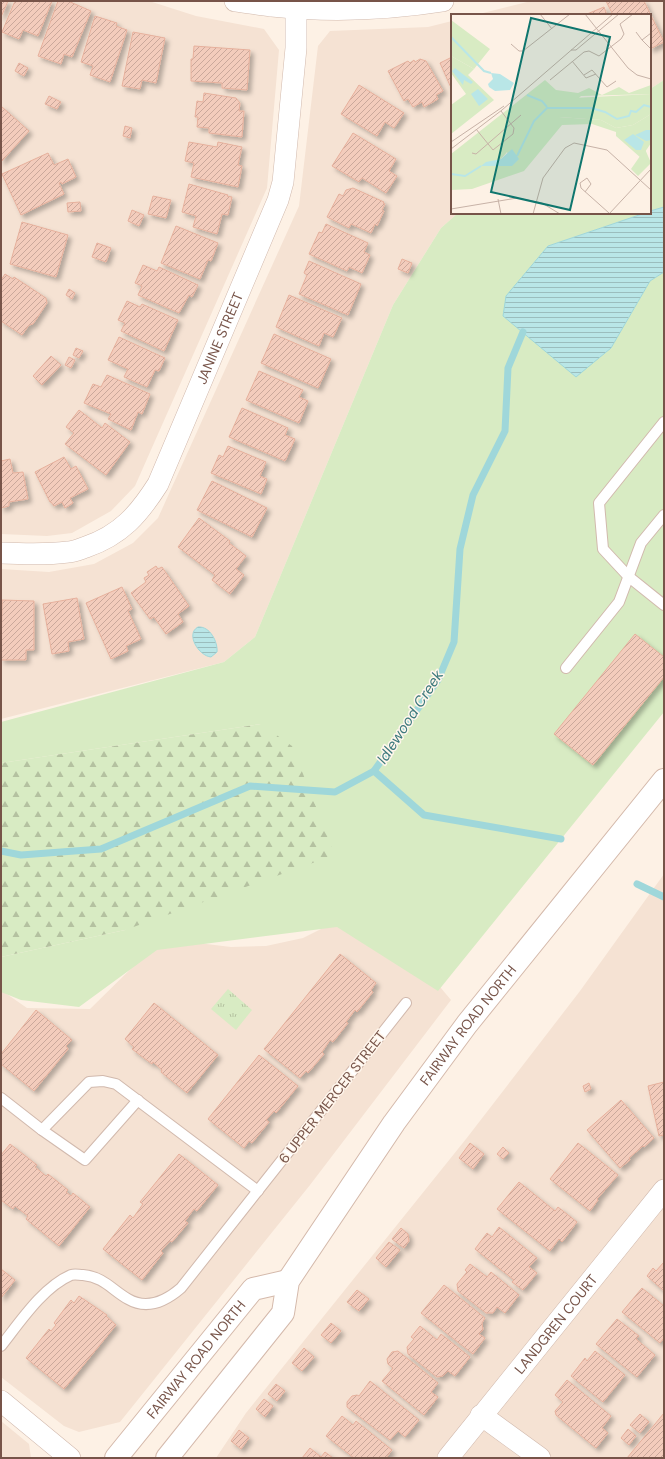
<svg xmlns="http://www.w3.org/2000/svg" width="665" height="1459" font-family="'DM Sans',sans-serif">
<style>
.residential{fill:#f5e2d3}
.grass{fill:#d8ebc3}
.forest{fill:url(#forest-firs)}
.park{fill:url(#park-tufts)}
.water{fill:url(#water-rules);stroke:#9fd7da}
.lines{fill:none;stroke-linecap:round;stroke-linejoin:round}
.stream{stroke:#9fd7da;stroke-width:7}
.building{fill:url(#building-hatch);stroke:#e6b09c;filter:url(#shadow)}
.service-casing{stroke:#d1b9ad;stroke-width:12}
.minor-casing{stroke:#d1b9ad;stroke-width:22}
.secondary-casing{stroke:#d4b9ab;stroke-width:24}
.service{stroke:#fff;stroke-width:10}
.minor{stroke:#fff;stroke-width:21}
.secondary{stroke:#fff;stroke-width:22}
.labels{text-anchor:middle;stroke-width:3;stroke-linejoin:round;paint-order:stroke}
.street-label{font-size:14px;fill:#775449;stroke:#fff6ec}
.water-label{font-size:15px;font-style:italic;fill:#3c797d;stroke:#fff6ec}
.inset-river{fill:none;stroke:#b9e6e7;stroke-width:2}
.inset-road{fill:none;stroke:#c7b2a7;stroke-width:1}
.view{fill:#0f766e;fill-opacity:0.15;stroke:#0f766e;stroke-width:2}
.inset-edge{fill:none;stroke:#775449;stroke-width:2}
</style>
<defs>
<pattern id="forest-firs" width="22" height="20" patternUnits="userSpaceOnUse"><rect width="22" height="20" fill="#d8ebc3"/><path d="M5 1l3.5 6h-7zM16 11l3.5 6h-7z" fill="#b4c1a0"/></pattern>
<pattern id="park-tufts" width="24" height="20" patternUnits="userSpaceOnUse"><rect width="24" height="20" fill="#d8ebc3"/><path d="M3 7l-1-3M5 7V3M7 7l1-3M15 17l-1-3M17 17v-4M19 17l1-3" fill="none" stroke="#b4c1a0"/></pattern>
<pattern id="water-rules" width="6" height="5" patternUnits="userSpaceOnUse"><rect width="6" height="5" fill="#b9e6e7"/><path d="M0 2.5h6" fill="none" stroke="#9bbdbd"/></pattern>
<pattern id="building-hatch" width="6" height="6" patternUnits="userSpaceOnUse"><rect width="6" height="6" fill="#f3ccbc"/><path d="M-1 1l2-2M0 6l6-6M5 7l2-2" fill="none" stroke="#caa89b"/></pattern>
<filter id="shadow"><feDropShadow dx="3.5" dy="3.5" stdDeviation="2" flood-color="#0004"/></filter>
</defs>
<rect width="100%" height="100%" fill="#fdf1e5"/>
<g class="residential">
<polygon points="1,1 149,1 196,16 264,29 279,50 267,188 135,486 111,511 72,533 47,536 1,534"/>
<polygon points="531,1 664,1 664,80 650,89 650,15 475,15"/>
<polygon points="452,21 452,213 458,213 441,228 393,305 255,637 224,662 1,719 1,569 49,572 94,564 133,543 158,518 299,206 318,46 330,31 428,27"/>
<polygon points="664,874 664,1458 216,1458 246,1413 466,1139 580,991"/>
<polygon points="347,916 393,931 451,1000 310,1185 120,1422 79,1432 64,1426 1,1377 1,990 27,1008 90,1009 153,947 182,941 231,947 266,946 303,938"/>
<polygon points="1,1421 29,1444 31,1458 1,1458"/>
</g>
<g class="grass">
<polygon points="664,80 664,207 650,211 650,89"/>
<polygon points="458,213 645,213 548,246 503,316 576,376 611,348 650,281 664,272 664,712 438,991 337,927 157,950 79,1007 21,1000 1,992 1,957 125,930 261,724 1,763 1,722 224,662 255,637 393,305 441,228"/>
</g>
<polygon class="forest" points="261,724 292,746 335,855 125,930 1,957 1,763"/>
<polygon class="park" points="228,989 252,1010 236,1030 211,1009"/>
<g class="water">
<polygon points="664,207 664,272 650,281 611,348 576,377 503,316 506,296 548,246 645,213 650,213 650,211"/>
<path d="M198 627C210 626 218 642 217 652L211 657C199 656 185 634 198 627Z"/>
</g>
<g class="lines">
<g class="stream">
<polyline points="374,771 424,815 561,839"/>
<polyline points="1,851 21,855 101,849 250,786 335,792 374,771 438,680 454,642 460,549 473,495 505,431 508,368 523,332"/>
<polyline points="637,884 664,897"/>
</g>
</g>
<g class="building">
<polygon points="1,1 8,1 1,17"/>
<polygon points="15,1 52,1 38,36 23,30 19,39 2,32"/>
<polygon points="58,1 68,1 91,11 72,57 64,54 61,64 38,56"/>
<polygon points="606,1 644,1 664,42 650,49 650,15 613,15"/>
<polygon points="604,7 607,15 587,15 587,14"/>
<polygon points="95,16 117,23 116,26 127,30 110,82 90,75 93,66 81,62"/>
<polygon points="133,32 165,38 156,83 142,80 140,89 122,86"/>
<polygon points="194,46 250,50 247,90 222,88 222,83 191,81 191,59 193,59"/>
<polygon points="452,57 452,90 440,63"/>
<polygon points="420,59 426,61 443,91 436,95 438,99 424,107 422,102 413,107 408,99 404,101 388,71 408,61 410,63 414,60 415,62"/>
<polygon points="19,63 28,68 24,76 15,71"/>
<polygon points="359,85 404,113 394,128 385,122 377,136 341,114"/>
<polygon points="204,93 236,98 240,103 239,111 244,111 242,137 209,133 209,128 197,127 198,117 195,117 197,101 203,102"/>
<polygon points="49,96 61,102 57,109 45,104"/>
<polygon points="1,106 29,131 1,162"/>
<polygon points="125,126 132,128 130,138 123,136"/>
<polygon points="353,133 396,159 389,171 397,176 386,193 362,178 359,182 332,166"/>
<polygon points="189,142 217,147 218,142 242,147 238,165 242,166 238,187 191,177 194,163 185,161"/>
<polygon points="48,153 54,165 68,159 76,177 62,184 61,182 59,183 64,194 21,215 2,174"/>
<polygon points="189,184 228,195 227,196 232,197 228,215 222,214 217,234 193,227 196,216 182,212"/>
<polygon points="353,188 384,202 383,203 385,204 382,210 384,211 377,226 375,224 371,233 351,224 349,228 327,217 339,194 343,196 346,190"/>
<polygon points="153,196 171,200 166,218 148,214"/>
<polygon points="80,202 81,211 68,212 67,203"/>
<polygon points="132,210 144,215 139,226 128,221"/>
<polygon points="22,222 68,235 56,277 10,264"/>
<polygon points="326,224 368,243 364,252 370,255 362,273 349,267 347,271 309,254 319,232 322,233"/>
<polygon points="176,226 218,243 211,261 208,260 200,279 161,263"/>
<polygon points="97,243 111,248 106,262 92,257"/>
<polygon points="402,259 412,263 408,273 398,269"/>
<polygon points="309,261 361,284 348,315 299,294 307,275 304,273"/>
<polygon points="143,265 157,271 159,267 198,285 192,297 189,295 179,313 138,295 142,286 135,283"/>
<polygon points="5,274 13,279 14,277 46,298 47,303 33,324 29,325 22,335 1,321 1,280"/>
<polygon points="69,289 75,293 72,299 66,295"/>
<polygon points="289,295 342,318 333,337 324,333 319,346 276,327"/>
<polygon points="127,301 140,307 142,304 178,320 164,351 121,331 125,323 118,320"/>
<polygon points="274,334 331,359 318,388 261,363"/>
<polygon points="119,337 165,358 159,371 155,370 147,387 124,377 128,369 108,360"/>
<polygon points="76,348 83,351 79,358 73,355"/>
<polygon points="51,356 61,365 42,385 33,376"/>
<polygon points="69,357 75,360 71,368 65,365"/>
<polygon points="259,371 303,390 299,397 308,401 299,423 246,400"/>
<polygon points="107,375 150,394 142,414 138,412 131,430 108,419 111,414 84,403 93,384 101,387"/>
<polygon points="242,408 288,428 285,435 295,439 285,461 229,437"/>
<polygon points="79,410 102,428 105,423 130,442 106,475 65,444 74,433 66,427"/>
<polygon points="228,446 266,462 260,476 267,479 261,494 211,473 219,455 223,457"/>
<polygon points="64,457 71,469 76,466 88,489 70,498 73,503 65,508 62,502 54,506 51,502 50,502 35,472"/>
<polygon points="10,459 13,473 23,472 28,499 9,502 9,506 1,508 1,461"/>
<polygon points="212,481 267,508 252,537 197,510"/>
<polygon points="199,518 230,541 229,543 246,556 236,569 244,575 230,594 212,580 215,575 178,547"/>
<polygon points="156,566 158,569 162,567 189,606 178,614 183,622 166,634 154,617 150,619 131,593 146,582 144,578 149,575 147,572"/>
<polygon points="122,587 132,609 128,611 141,639 126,646 128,651 111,659 86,603"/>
<polygon points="77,598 84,639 68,642 69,651 52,654 43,604"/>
<polygon points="2,600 34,601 34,650 26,650 26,660 1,660"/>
<polygon points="635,634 664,657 664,677 593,765 554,734"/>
<polygon points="340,954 376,983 371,990 373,992 357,1012 355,1010 346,1022 348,1023 333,1042 330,1040 322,1052 324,1054 308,1073 306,1071 300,1078 264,1049"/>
<polygon points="154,1003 218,1055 187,1093 161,1072 162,1070 153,1062 152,1064 132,1049 134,1047 125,1039"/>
<polygon points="36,1010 72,1040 66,1046 68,1049 34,1091 1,1064 1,1054"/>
<polygon points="259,1055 298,1086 276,1113 274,1111 266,1120 269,1122 252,1143 249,1141 244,1148 208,1119"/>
<polygon points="664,1082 664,1135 659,1136 648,1086"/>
<polygon points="589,1083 591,1089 585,1092 583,1086"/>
<polygon points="621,1100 654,1138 644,1147 643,1146 629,1158 630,1160 620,1168 587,1130"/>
<polygon points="470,1143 484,1154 473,1169 459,1158"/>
<polygon points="578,1143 618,1175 597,1199 598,1200 590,1211 550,1179"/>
<polygon points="10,1144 37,1165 35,1167 46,1176 48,1174 68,1190 66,1192 71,1196 73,1193 90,1207 59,1246 26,1219 28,1216 15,1206 13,1209 1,1200 1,1155"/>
<polygon points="503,1147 509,1153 503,1159 497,1154"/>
<polygon points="179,1154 218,1185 197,1211 194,1209 185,1221 188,1223 172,1242 170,1241 161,1251 163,1253 142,1280 103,1249 130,1215 133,1218 143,1204 140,1202"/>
<polygon points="519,1182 555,1211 558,1207 577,1222 562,1242 559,1239 550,1251 497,1209"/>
<polygon points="499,1227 537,1258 529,1267 537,1273 523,1290 512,1282 514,1280 475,1249 487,1233 492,1237"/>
<polygon points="401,1228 408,1234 409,1241 404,1248 392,1239"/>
<polygon points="389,1242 400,1250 386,1267 376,1258"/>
<polygon points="664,1262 664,1291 647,1276 653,1268 656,1271"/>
<polygon points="470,1264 487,1277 491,1272 519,1295 505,1313 497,1307 493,1313 486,1313 458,1291 457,1284 467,1272 465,1270"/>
<polygon points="1,1269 15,1280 1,1298"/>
<polygon points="444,1285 485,1318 482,1323 483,1330 479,1334 485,1338 473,1354 421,1313"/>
<polygon points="642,1288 664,1306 664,1338 660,1343 622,1312"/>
<polygon points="357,1290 369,1299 359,1311 347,1302"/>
<polygon points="79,1296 107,1315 106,1316 116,1325 64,1389 26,1358 49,1329 51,1331 56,1325 54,1323 71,1300 74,1303"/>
<polygon points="617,1319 639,1336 636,1339 655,1355 637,1377 596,1344"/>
<polygon points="331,1323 341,1331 331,1343 321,1335"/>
<polygon points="420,1326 437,1340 441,1334 470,1357 455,1376 448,1371 443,1376 437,1377 408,1354 407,1347 414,1339 411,1337"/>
<polygon points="304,1348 314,1357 302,1371 292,1363"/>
<polygon points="398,1351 438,1383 431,1392 438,1397 424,1415 382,1381 393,1368 388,1364 387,1359 392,1352"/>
<polygon points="595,1351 625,1375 603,1402 571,1376 585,1358 587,1361"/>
<polygon points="567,1380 611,1416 602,1428 608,1433 596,1448 556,1415 555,1411 563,1402 555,1395"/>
<polygon points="370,1381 419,1420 405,1437 398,1431 390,1440 347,1407 347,1402 352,1396 357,1395 359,1396"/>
<polygon points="276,1384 285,1391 277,1401 268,1394"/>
<polygon points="264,1399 273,1406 265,1417 256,1409"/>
<polygon points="664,1413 664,1458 627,1458"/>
<polygon points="640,1414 649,1422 640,1433 630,1425"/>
<polygon points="342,1416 353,1425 356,1421 392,1450 386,1458 354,1458 326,1436"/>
<polygon points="628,1429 636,1436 629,1445 621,1438"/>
<polygon points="239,1430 249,1438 241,1449 231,1441"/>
<polygon points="310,1448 321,1457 325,1452 333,1458 302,1458"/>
</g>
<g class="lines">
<g class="service-casing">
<g id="service">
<polyline points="664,422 599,503 603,549 629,577 664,605"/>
<polyline points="566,668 619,602 641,543 664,515"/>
<polyline points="1,1098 42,1130 85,1160 138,1100"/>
<polyline points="42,1130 89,1082 103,1081 116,1084 258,1191"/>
<path d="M1 1346C20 1322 43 1287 71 1275 75 1274 79 1275 83 1275 104 1277 112 1290 128 1299 147 1310 166 1301 181 1288L406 1003"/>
</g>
</g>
<g class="minor-casing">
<g id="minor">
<path d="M235 1C247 3 259 4 272 6 329 12 386 10 443 1"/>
<path id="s1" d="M1 553C23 554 46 555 68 552 74 552 80 549 86 547 121 535 139 514 158 484L278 200 283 182 296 48V1"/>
<polyline points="1,1401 70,1458"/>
<polyline points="481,1415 540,1458"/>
<path id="s2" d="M448 1458 664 1190"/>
</g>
</g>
<g class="secondary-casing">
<g id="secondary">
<path id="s3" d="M116 1458 253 1289 288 1281"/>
<path id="s4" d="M167 1458 283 1313 288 1281 394 1123 467 1024 664 780"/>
</g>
</g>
<use href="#service" class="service"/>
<use href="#minor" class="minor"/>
<use href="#secondary" class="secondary"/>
</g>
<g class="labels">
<g class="street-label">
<text dy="5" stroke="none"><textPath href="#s1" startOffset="342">JANINE STREET</textPath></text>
<text dy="5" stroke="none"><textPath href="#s4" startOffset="531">FAIRWAY ROAD NORTH</textPath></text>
<text transform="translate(332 1097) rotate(-52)" y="5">6 UPPER MERCER STREET</text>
<text dy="5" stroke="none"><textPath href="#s2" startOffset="172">LANDGREN COURT</textPath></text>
<text dy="5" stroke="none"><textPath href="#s3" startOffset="127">FAIRWAY ROAD NORTH</textPath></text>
</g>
<g class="water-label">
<text transform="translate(410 717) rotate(-57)" y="5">Idlewood Creek</text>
</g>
</g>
<g transform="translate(451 14)">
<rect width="200" height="200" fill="#fdf1e5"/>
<path d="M0 42 23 55 17 61 43 86 0 120V91L15 80 0 59ZM94 66 105 76 127 79 138 74 151 81 168 73 178 79 200 71V80L130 82 108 103 150 106 165 114 182 111 200 100V129L190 144 165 122V118L141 110 111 111 73 157 21 175 0 176V140ZM56 138 61 152 40 148 50 145Z" fill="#d8ebc3" fill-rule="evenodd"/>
<path d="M200 80V100L182 111 165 114 150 106 108 103 105 99 103 85Z" fill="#d8ebc3"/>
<path d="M0 6 39 35 23 55 0 42ZM194 135 200 149 187 162 180 155Z" fill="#d8ebc3"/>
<path d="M4 54 22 68 20 70 13 66 12 71 1 57ZM40 59 49 60 63 69 59 76 44 77 38 73 37 70 42 65ZM27 75 37 85 28 92 20 80ZM195 116H200V126L195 127 184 121ZM182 120 193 128 190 136H185L173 126ZM61 135 68 145 61 152H30L35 148 50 145Z" fill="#b9e6e7"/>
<path class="inset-river" d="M0 23 33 57 40 59M76 81 91 87 96 93M66 142 83 107 96 94H140L154 98 166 105 178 102 180 97 185 98 193 91 200 93M0 160 14 162 30 152"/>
<path class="inset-road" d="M89 0 101 15M134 0 177 54 186 61 200 65M185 18 191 26 200 19M191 26 200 35M60 30 68 37H72L119 0M120 36H125L168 0M121 47 135 64 145 60M133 61 141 56 156 73 165 67M99 66 133 38 138 37 148 42 170 25 173 20 169 10 182 0M25 115 42 136 62 120 63 114 50 97M0 128 53 92M0 135 51 96 162 0M21 139 25 140 70 101M134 178 140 170 136 164 129 169 130 174 158 199M47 185 50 200M0 195 66 184 91 189 109 200M82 200 92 164 114 134 123 129 156 136 200 176M158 200 200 155"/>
<path class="view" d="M80 4 159 23 119 196 40 178Z"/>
<rect width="200" height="200" class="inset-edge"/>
</g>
<rect width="665" height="1459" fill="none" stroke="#775449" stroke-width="4"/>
</svg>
